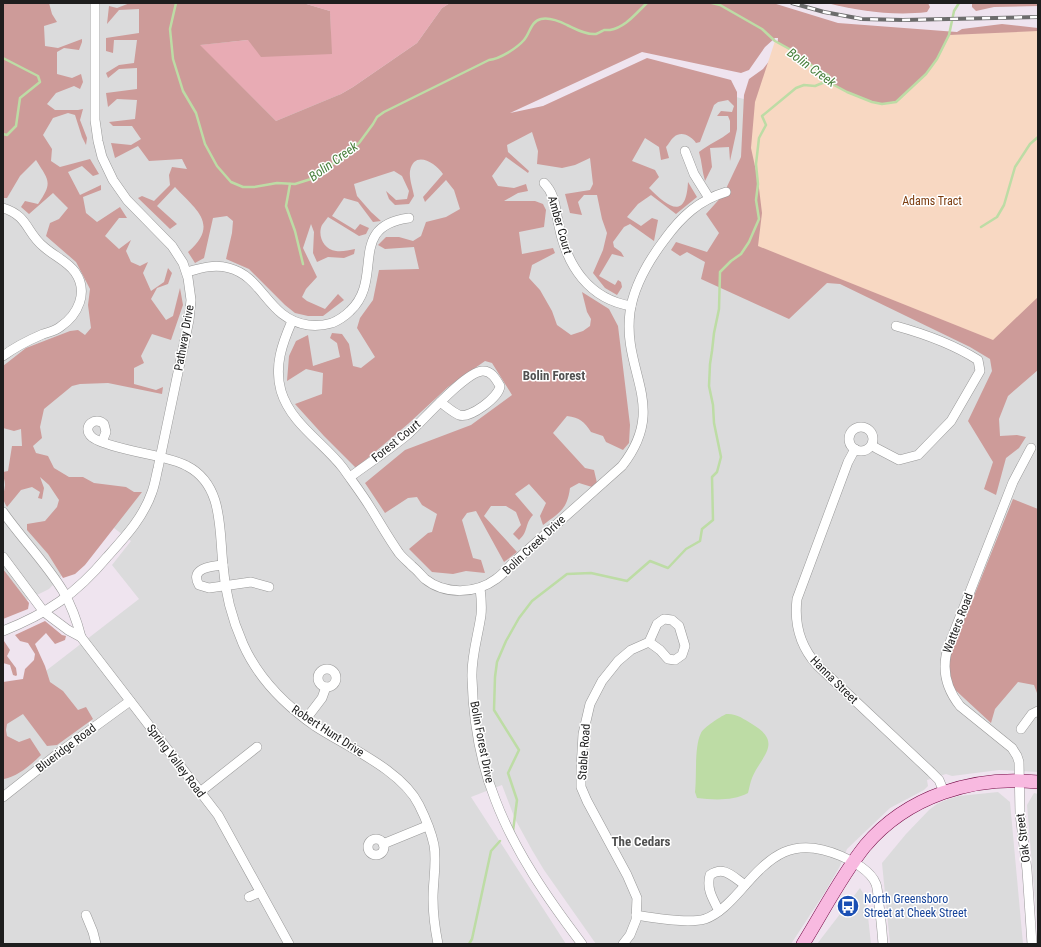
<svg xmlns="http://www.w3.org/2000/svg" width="1041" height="947" font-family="'Roboto Condensed',sans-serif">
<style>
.residential{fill:#dbdbdc}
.grass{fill:#e8abb4}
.forest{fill:#cd9b99}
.park{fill:#f8d8c2}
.water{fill:#bddca5}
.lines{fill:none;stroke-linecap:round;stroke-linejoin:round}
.stream{stroke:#bddca5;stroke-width:2.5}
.minor-casing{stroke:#989898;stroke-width:10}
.secondary-casing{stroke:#730743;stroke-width:14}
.minor{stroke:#fff;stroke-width:9}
.secondary{stroke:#f8b9e0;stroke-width:13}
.rail-casing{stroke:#6c6c6c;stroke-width:4}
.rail{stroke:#fff;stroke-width:2.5;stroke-dasharray:8;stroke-linecap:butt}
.labels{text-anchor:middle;stroke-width:3;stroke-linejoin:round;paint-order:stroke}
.park-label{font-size:12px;fill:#7b3b0d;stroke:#fff}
.street-label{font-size:12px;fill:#1e1e1e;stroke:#fff}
.transit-label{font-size:12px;fill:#164399;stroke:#fff;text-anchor:start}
.water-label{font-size:13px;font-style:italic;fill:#467e3a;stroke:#fff}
.neighbourhood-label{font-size:13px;font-weight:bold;fill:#515151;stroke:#fff}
</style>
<rect width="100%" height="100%" fill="#efe4ef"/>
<g class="residential">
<polygon points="42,3 150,3 427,137 657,76 755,102 1038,297 1038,772 999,770 952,776 946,774 927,780 928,786 924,790 890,808 847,849 840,866 825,892 791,944 596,944 544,870 532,850 515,819 502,785 471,797 566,944 3,944 3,704 139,599 112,565 131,541 110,525 49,589 3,612 3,151"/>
<polygon points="998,792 1010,802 1023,944 890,944 882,863 906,834 929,810 937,804 946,800 959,796"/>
<polygon points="1034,793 1038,794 1038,936 1027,805"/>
<polygon points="860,888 866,898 871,944 817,944"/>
</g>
<polygon class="grass" points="303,3 450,3 442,8 417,43 353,87 341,94 276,121 199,45 248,40 331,54 330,11"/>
<g class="forest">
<path d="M3 3H49L52 14 57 22 44 26 45 46 58 48 82 39V42L79 50 64 48 57 52V74L72 78 81 74 83 82 80 89 74 86 56 93 47 104 55 110H78L83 109 80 120 87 138 86 145 82 137 75 115 68 113 53 118 43 135 52 149 51 161 60 167 90 159 99 174 93 176 82 166 68 172 80 195 101 185V190L83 197 86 213 97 222 120 207 127 218H119L105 236 119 249 131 240 126 251 131 262 140 266 148 262 143 273 151 291 164 282 168 268 172 273 168 284 157 288 151 299 166 320 173 316 180 288 183 305 171 340 152 334 141 356 144 363 134 368V384L156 390 163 387 162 394 108 383 80 384 72 386 44 409 40 427 42 438 33 446 36 453 48 456 54 468 69 477H83L94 483 126 487 134 492H142L85 565 75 574 63 578 48 554 27 530V524L45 521 57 507 59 500 49 485 40 477 44 488 42 499 38 498 40 492 32 487 21 490 7 507C1 498 4 495 5 485 5 481 3 476 3 472L8 471 12 446H22L21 429 14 431 3 428V366L26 348 70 331 78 330 85 335 91 328 88 305 90 289 76 262 46 236 50 223 59 219 68 208 53 193 29 214 21 207 25 201 38 204C53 182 49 181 36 160L20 176 7 198H3Z"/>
<path d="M130 3H303L330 11 332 54 261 57 248 40 200 45 276 121 341 94 353 87 417 43 442 8 450 3H773L838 23 957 32 962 29 1002 24 1038 28V370L1008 396 999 419 1000 436 1017 435 1026 437 1019 448 1006 458 996 495 984 489 993 462 968 421 992 371 990 359 970 347 840 284 827 283 789 319 701 279 705 262 687 252 680 256 671 250 676 242 707 252 719 233 706 214 723 195 741 157 744 95 749 79 763 69 777 51 778 38H775L765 47 749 70 741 73 642 52 510 113 543 106 647 58 731 80 737 92V129L730 161 729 147 710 148 712 167 705 181C702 171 702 162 699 152 709 144 720 140 730 132V121L728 116H717L721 111 732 112 734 106 728 100 718 102 714 105 700 142 696 143C692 137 682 130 674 137 671 139 669 144 666 147L669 158 661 160 659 147 645 138 632 161 655 170 659 177 649 188C668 207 686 221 688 182L697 197 676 214 651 195 638 204 627 217 641 226 652 218 658 220 654 241 630 224 624 227 613 242 614 247 621 252 624 257 612 254 599 276 615 285 618 280 621 282 622 287 617 295 605 288 593 273 603 250 607 233 602 219 597 195H584L578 202 582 215 570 213 565 194 590 190 593 184 590 158 575 165 562 168 537 164 538 151 532 132 507 145 508 152 529 171 528 173 506 157 492 176 498 186 514 188 526 184 528 191 518 193 504 201H535L543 204 546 210 544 227 519 232 522 254 553 248 555 253 532 265 529 278 540 290 552 311 557 325 571 335 583 331 590 326 591 319 587 312 582 292 609 309 618 326 630 425 629 443 623 450 606 442 603 436 591 432C584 421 580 418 567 416L553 433 585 468 594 470 597 483 592 487 579 483 570 488C567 510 560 512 543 525L540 516 546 503 529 484 515 494 533 515C524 525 529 531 519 540L513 534 521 525 516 512 506 506H491L484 516 517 552 504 562 476 511 467 513 462 520 473 558 481 560 485 573 466 571 453 574 432 572 409 549 428 533 432 532 437 514 422 505 417 497 408 498 385 513 365 483 405 450 471 425 512 395 492 363 485 361 448 387 408 424 356 468 324 436 295 404 322 394 323 373 306 369 287 381 289 356 296 341 308 335 313 366 340 357 337 343 330 338 332 333 342 334 349 344 353 366 361 368 375 357 357 328 360 318 373 300 379 270 419 269 414 247 385 249 378 245 386 237H399L413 241 421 236 426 222 446 217 460 209 454 190 446 180 425 202 423 197 443 174C435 162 414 150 410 171 409 179 413 189 414 196L409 204 395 205 389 199 386 191 396 200 407 199 409 191 402 176 394 171 354 184 357 196 371 212 381 221 373 222 358 202 344 198 332 216 355 230 360 224 369 228 366 234 359 236 328 217C326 220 324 222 322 225 317 236 324 250 336 251 342 252 349 250 355 249L354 254 344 258 328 257 317 262 313 253 314 232 311 224 303 248 317 277 306 289 302 297 307 301 325 309 338 294 344 300 323 316H308L295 313 285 305 249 269 226 259 232 233 233 221 227 216 213 218 204 258 195 263 188 252C220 224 196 210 175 187L157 206 177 224 170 229 138 198 142 196 154 201 170 185 169 175 172 167 187 169 182 159 149 161 138 146 115 158 111 143 131 145 141 139 132 126H113L109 122 135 119 137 100 117 99 108 107 106 93 137 89V68L119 69 108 78 106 73 119 65 134 63 137 40H114L113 53 106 51V38L139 33V9L119 10 107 24 109 6 117 8Z"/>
<path d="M827 3H928L930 7 927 12C894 16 859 11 827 3Z"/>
<polygon points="972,3 1038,3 1038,6 994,7 976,11 972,7"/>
<polygon points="1013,499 1038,509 1038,659 1037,662 1038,663 1038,700 1037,700 1037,693 1034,685 1018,682 995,709 991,723 951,686 945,668"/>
<polygon points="3,569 29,603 28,609 3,619"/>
<path d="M45 621 62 635 66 636 65 640 55 644 46 633 35 644 45 666 50 682 63 691 78 710 86 707 93 719 57 745 47 746 23 714 7 724 6 730 7 736 19 742 30 738 41 755C31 765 18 776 4 779L3 777V682L23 679 25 669 34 660 35 654 28 643 20 641 15 635Z"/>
<polygon points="4,641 10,650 7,656 16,668 17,675 16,676 13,675 10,665 3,663 3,642"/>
</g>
<polygon class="park" points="1038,31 1038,297 993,340 758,246 762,213 758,180 751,148 755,102 775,41 793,51 819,71 828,75 834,85 847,92 872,102 882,104 897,101 926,74 937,59 949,35"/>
<path class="water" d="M726 714C736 713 744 719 752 724 784 743 761 756 752 778 750 783 749 789 748 793 733 801 714 800 697 798L695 792C697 775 694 747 701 733 704 727 720 717 726 714Z"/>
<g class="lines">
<g class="stream">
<path d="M176 3 170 29 173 59 183 91 196 113 205 144 217 166 231 182 243 187H254L277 183 295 184 311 179 325 170 359 143 373 124 377 117 384 112 489 60C500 59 517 48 524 40 530 33 531 21 541 19 550 17 559 21 567 25 576 29 586 35 596 34 599 33 602 31 604 30 606 30 608 30 610 30 626 27 636 13 647 3"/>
<polyline points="712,3 720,5 762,29 775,41 793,51 819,71 828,75 834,85 847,92 872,102 882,104 896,102 926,74 937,59 949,35 954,11 959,3"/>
<polyline points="3,58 38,76 40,82 20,98 16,126 7,135 3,134"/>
<polyline points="290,184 286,206 295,231 303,264"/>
<polyline points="981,227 997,217 1004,205 1015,167 1030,144 1038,137"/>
<polyline points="513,831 517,800 508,773 519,750 494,710 495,677 497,662 506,641 519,618 532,601 567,574 591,573 627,581 650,561 668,568 686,549 700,541 702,529 713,520 712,477 717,472 721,457 714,423 713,405 709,386 710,364 712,351 714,333 719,309 720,272 731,261 741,254 749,242 759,219 756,200 758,184 756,164 759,138 766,125 762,116 796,88 804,85 815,86 830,80"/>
<polyline points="469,944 472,939 491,851 500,841"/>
</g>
<g class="minor-casing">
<g id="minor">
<polyline points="685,151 694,174 709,198"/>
<path d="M544 183C556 195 555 209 559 226 567 266 589 299 631 306"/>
<path d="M3 208C29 216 26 233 44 247 54 256 67 261 75 272 89 292 78 315 60 327 55 331 49 332 43 334 29 340 15 347 3 356"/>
<path d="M187 272C201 268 214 264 229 268 264 277 267 319 308 325 316 326 325 325 332 323 339 320 345 316 350 311 385 279 346 226 409 218"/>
<path d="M292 321C282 344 274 366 281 391 291 424 323 442 343 468 352 481 362 494 370 507 380 523 389 539 399 553 403 558 408 562 412 566 417 570 421 575 425 579 445 595 476 594 496 579 502 575 508 568 513 563L622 466C669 406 622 373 630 312 634 285 649 260 665 239 681 217 699 200 726 192"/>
<circle cx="861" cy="439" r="12"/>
<path d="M102 442 106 432 104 424C95 416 83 426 90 435 96 445 150 454 164 458 172 460 180 462 187 466 224 485 219 531 223 565 225 593 232 619 243 644 258 678 285 705 315 726 347 747 402 770 419 805 425 817 431 831 434 845 437 862 433 881 433 898 433 913 435 929 438 944"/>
<path d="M872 445 876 448 899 460 918 455 951 421 980 371 978 360C953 344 925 334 896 326"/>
<path d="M1031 448 1013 482 949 645C941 667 945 687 960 706L1012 748 1017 756 1019 762 1020 814 1027 870 1032 944"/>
<path d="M855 449 848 462 797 599C794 624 800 646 817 665L931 772 939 780 944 792"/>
<path d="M350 477C369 463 389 450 407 435 422 422 464 373 482 371 491 370 496 379 500 386 499 397 470 419 459 415 452 412 446 406 440 402"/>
<path d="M3 512C22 539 46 563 63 591 71 605 77 621 81 637L218 815 289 944"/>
<polyline points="3,557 44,612 68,630 81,637"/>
<path d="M223 565C212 566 189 568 199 585L209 588 251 582 269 587"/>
<path d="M480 588C481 596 482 606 481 615 478 636 471 657 472 678 473 718 480 761 495 799 515 852 548 899 582 944"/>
<path d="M3 631C48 613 76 594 107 557 125 537 143 518 152 492 155 484 156 476 158 468L189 320 191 300 188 278 183 263 172 246 127 200 113 180 102 157 98 141 95 120V3"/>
<circle cx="327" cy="678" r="9"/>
<polyline points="306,719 322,698 326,687"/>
<polyline points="1021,729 1032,714 1038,711"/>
<polyline points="200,792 257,747"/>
<polyline points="3,797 60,752 130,701"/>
<circle cx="376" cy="847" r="8"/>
<polyline points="383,844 427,826"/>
<polyline points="249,897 260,892"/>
<path d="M719 911C713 899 706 889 710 875 724 865 733 877 745 885"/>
<polyline points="86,915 93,932 96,944"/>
<path d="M636 915C654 918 688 924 705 919 719 914 731 901 740 891 771 855 793 835 841 856 853 861 871 871 876 884 878 890 878 898 879 905 881 918 882 931 883 944"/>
<polyline points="623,944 630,935 636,920 637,898 627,875 587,801 581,787 581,770 583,734 590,704 602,681 618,661 631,650 649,642 657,624 664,619 672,620 679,626 685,646 682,655 675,660 668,659 660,650 649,642"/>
</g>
</g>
<g class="secondary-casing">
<path id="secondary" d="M803 944C823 912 841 876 865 846 907 796 974 775 1038 782"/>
</g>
<use href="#minor" class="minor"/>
<use href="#secondary" class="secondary"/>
<g class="rail-casing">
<polyline id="rail" points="792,3 824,12 862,19 903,20 1038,17"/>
</g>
<use href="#rail" class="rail"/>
</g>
<defs>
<g id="bus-disc" transform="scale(1.15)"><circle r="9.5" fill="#1a4fb4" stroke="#fff"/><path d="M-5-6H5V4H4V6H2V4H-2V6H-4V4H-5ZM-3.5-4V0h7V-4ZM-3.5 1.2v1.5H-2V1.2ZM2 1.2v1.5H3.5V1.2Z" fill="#fff"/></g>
</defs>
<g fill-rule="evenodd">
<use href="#bus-disc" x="848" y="906"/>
</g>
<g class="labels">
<g class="park-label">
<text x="932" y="205">Adams Tract</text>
</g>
<g class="street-label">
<text transform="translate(560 225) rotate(74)" y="4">Amber Court</text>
<text transform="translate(184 338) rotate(-80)" y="4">Pathway Drive</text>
<text transform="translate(396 441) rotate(-39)" y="4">Forest Court</text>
<text transform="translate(534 545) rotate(-43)" y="4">Bolin Creek Drive</text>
<text transform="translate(958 623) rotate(-69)" y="4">Watters Road</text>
<text transform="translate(834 680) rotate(45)" y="4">Hanna Street</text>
<text transform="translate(328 731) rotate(33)" y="4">Robert Hunt Drive</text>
<text transform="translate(482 742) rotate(79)" y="4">Bolin Forest Drive</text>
<text transform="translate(66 748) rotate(-37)" y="4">Blueridge Road</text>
<text transform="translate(584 752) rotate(-86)" y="4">Stable Road</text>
<text transform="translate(176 761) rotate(53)" y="4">Spring Valley Road</text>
<text transform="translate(1023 838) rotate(-97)" y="4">Oak Street</text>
</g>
<g class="transit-label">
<text x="864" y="903">North Greensboro<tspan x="864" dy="14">Street at Cheek Street</tspan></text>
</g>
<g class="water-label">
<text transform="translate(812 67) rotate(36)" y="5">Bolin Creek</text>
<text transform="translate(333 161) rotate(-36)" y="5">Bolin Creek</text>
</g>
<g class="neighbourhood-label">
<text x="554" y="380">Bolin Forest</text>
<text x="641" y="846">The Cedars</text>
</g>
</g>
<rect width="1041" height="947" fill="none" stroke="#1e1e1e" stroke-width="8"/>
</svg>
